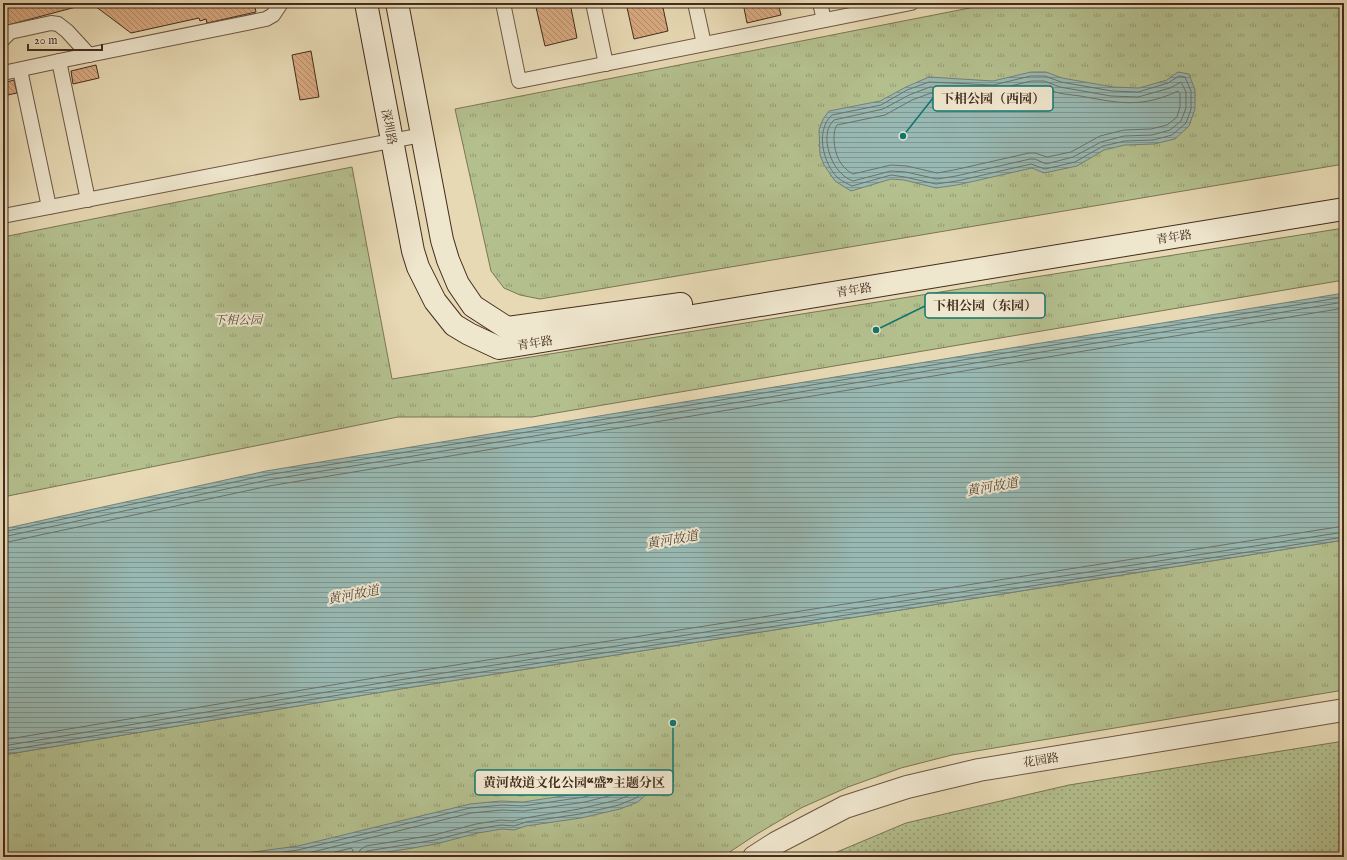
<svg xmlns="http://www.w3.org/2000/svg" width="1347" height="860" font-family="'IM FELL English','Noto Serif SC',serif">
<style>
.grass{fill:url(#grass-dots);stroke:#7c7656}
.park{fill:url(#park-tufts);stroke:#7c7656}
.water{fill:url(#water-rules);stroke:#768178}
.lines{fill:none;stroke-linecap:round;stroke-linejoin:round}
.shore{stroke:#6e7269;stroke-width:1}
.building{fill:url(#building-back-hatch);stroke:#442c1f}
.lane-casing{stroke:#6d5744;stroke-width:16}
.street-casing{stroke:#6d5744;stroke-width:24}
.secondary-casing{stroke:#442c1f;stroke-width:24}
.lane{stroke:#efe6ce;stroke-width:14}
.street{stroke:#efe6ce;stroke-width:22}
.secondary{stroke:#efe6ce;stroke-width:22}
.labels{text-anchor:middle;stroke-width:4;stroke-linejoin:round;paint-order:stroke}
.street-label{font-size:12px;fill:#442c1f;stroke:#efe6ce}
.park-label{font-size:12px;font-style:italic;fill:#5a4935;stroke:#efe6ce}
.water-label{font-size:13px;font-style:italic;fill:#55483d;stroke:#efe6ce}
.leader{fill:none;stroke:#0f766e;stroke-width:1.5}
.callout-dot{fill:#0f766e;stroke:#efe6ce;stroke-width:1.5}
.callout{fill:#efe6ce;stroke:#0f766e;stroke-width:1.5}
.callout-label{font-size:13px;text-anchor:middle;font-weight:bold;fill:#442c1f}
</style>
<defs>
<pattern id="grass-dots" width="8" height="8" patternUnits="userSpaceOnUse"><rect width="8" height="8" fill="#b4bf8e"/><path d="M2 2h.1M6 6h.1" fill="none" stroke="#949b73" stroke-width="1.8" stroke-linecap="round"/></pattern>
<pattern id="park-tufts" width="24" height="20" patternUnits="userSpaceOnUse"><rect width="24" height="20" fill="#b4bf8e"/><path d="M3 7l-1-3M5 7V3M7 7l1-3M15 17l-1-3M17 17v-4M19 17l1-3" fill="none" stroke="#949b73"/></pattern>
<pattern id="water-rules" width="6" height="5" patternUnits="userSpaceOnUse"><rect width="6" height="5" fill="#98b9b3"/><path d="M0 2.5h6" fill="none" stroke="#7e9791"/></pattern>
<pattern id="building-back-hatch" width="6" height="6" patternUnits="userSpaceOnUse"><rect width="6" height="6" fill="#d9aa81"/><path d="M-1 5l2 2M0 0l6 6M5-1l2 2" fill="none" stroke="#b28b69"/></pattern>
</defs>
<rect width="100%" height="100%" fill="#e7d9b4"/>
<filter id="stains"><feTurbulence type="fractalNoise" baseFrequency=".005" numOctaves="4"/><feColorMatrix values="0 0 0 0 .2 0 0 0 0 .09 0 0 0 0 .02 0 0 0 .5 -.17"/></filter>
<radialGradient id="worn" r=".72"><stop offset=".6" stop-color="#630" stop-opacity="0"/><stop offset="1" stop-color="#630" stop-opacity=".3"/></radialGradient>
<polygon class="grass" points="1344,741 1344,857 825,857 906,823 1069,785"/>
<g class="park">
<polygon points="995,3 1344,3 1344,164 540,299 520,295 504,288 491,271 455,109"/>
<polygon points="352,167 392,379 1344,228 1344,280 532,417 398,417 3,497 3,237"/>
<polygon points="1344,540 1344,690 952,755 901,768 848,787 801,808 757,834 722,857 3,857 3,755 400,689"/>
</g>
<g class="water">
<polygon points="1031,72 1046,72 1062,78 1113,87 1139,88 1167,80 1178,72 1189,74 1195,90 1195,109 1189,126 1175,139 1154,144 1125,145 1104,150 1077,166 1044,173 1032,168 957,185 936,188 904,180 891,179 851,191 835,181 824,165 820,155 819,130 823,119 829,111 880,101 906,87 929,77 993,81"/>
<polygon points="1344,293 1344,540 400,689 3,755 3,529 266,471"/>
<polygon points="650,776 654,784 649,792 638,802 620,809 581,818 526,826 514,830 502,829 478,833 436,844 413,848 355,857 216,857 298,846 470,804 501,801 523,802 583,793"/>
</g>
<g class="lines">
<g class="shore">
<path d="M1031 76H1045L1061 82 1112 91 1138 92 1168 83 1179 76 1185 77 1191 91V109L1186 123 1172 135 1153 140 1125 141 1103 146 1075 162 1045 169 1031 164 957 181 936 184 905 177 891 175 852 186C848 184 842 181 838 178 823 164 815 130 832 115L881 105 907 90 929 82 993 85Z"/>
<path d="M1032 81H1044L1060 87 1111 96 1138 97 1170 88 1181 82 1186 92V108L1181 121 1170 130 1152 135 1124 136 1101 142 1073 157 1046 164 1035 159H1030L956 176 937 179 906 172 891 171 853 181C849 179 844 177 842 174 829 163 820 132 834 120L883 109 909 95 930 87 993 90Z"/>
<path d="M1032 87C1044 87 1048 90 1059 93 1067 95 1077 95 1086 97 1122 104 1144 107 1178 91L1180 93V107L1177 117 1167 125 1151 129 1124 130 1100 136 1071 152 1047 157 1035 153H1029L954 170 937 173 907 166 891 165 853 174C840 167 835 155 834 140 834 134 834 130 837 125L885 115 912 100 931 93 993 96Z"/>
<polyline points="3,532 267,475 1344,297"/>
<polyline points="3,537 268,480 1344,302"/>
<polyline points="3,543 269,486 1344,308"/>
<polyline points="3,740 398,674 1344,526"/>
<polyline points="3,746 399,680 1344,532"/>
<polyline points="3,751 399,685 1344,537"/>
<polyline points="249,857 298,850 470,808 502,805 523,806 584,797 646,781 649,783 646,789 636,798 619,805 580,814 526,822 514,826 501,825 477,829 435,840 367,851 364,853 363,857"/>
<polyline points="284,857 300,855 471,813 502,810 524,811 585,802 632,790 635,791 633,794 617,800 579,809 525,818 513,821 501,820 476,824 434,835 366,846 360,850 358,857"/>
<polyline points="316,857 351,848 353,850 352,857"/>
</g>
</g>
<g class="building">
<polygon points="3,3 254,3 256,12 207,23 206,19 200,21 199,18 131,33 91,3 8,25 5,17 3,18"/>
<polygon points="535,3 570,3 577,38 545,46"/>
<polygon points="626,3 662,3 668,31 634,39"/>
<polygon points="743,3 778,3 781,15 747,23"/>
<polygon points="311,51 319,97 300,100 292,55"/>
<polygon points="96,65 99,78 73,84 71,71"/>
<polygon points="14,80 17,93 3,96 3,83"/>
</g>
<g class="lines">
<g class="lane-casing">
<g id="lane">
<polyline points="503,3 519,81 911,3"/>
<polyline points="593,3 606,64"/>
<polyline points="695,3 704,44"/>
<polyline points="820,3 824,20"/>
<polyline points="3,39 10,32 51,23 58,24 67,31 89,55"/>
<polyline points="59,61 88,200"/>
<polyline points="20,70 49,207"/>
<polyline points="3,73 59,61 266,19 273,15 281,3"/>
<polyline points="3,216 422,135"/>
</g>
</g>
<g class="street-casing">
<polyline id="street" points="754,857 776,843 845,807 907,787 979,770 1344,710"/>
</g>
<g class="secondary-casing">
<g id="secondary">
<polyline points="366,3 413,251 418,267 435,301 454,325 469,334 499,348 1344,209"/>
<polyline points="397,3 442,240 448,260 458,284 473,306 507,328 681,304"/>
</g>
</g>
<use href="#lane" class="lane"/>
<use href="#street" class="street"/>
<use href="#secondary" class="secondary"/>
</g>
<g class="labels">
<g class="street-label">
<text transform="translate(389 127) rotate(79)" y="4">深圳路</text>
<text transform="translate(1174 237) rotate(-9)" y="4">青年路</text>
<text transform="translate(854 290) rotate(-9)" y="4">青年路</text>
<text transform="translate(535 343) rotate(-9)" y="4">青年路</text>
<text transform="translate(1041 760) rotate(-9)" y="4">花园路</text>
</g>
<g class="park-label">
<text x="238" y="324">下相公园</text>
</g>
<g class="water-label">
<text transform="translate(992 486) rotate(-10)" y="5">黄河故道</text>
<text transform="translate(672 539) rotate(-10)" y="5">黄河故道</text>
<text transform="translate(353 594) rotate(-11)" y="5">黄河故道</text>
</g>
</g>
<path class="leader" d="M903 136L933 98M876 330L925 306M673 723L673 782"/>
<g class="callout-dot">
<circle cx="903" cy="136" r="4"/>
<circle cx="876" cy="330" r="4"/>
<circle cx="673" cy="723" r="4"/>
</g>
<g class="callout">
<rect x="933" y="86" width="120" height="25" rx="4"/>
<rect x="925" y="293" width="120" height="25" rx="4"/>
<rect x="475" y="770" width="198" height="25" rx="4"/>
</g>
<g class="callout-label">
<text x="993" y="103">下相公园（西园）</text>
<text x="985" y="310">下相公园（东园）</text>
<text x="574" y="787">黄河故道文化公园“盛”主题分区</text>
</g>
<rect width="1347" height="860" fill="none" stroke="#e7d9b4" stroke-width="16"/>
<rect x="4" y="4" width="1339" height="852" fill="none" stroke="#442c1f" stroke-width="2"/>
<rect x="8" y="8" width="1331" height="844" fill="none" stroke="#442c1f"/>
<path d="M28 44v6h74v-6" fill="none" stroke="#442c1f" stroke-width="2"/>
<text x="34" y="44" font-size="12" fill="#442c1f" stroke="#efe6ce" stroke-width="3" paint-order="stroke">20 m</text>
<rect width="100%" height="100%" filter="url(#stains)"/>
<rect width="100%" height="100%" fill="url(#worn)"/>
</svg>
